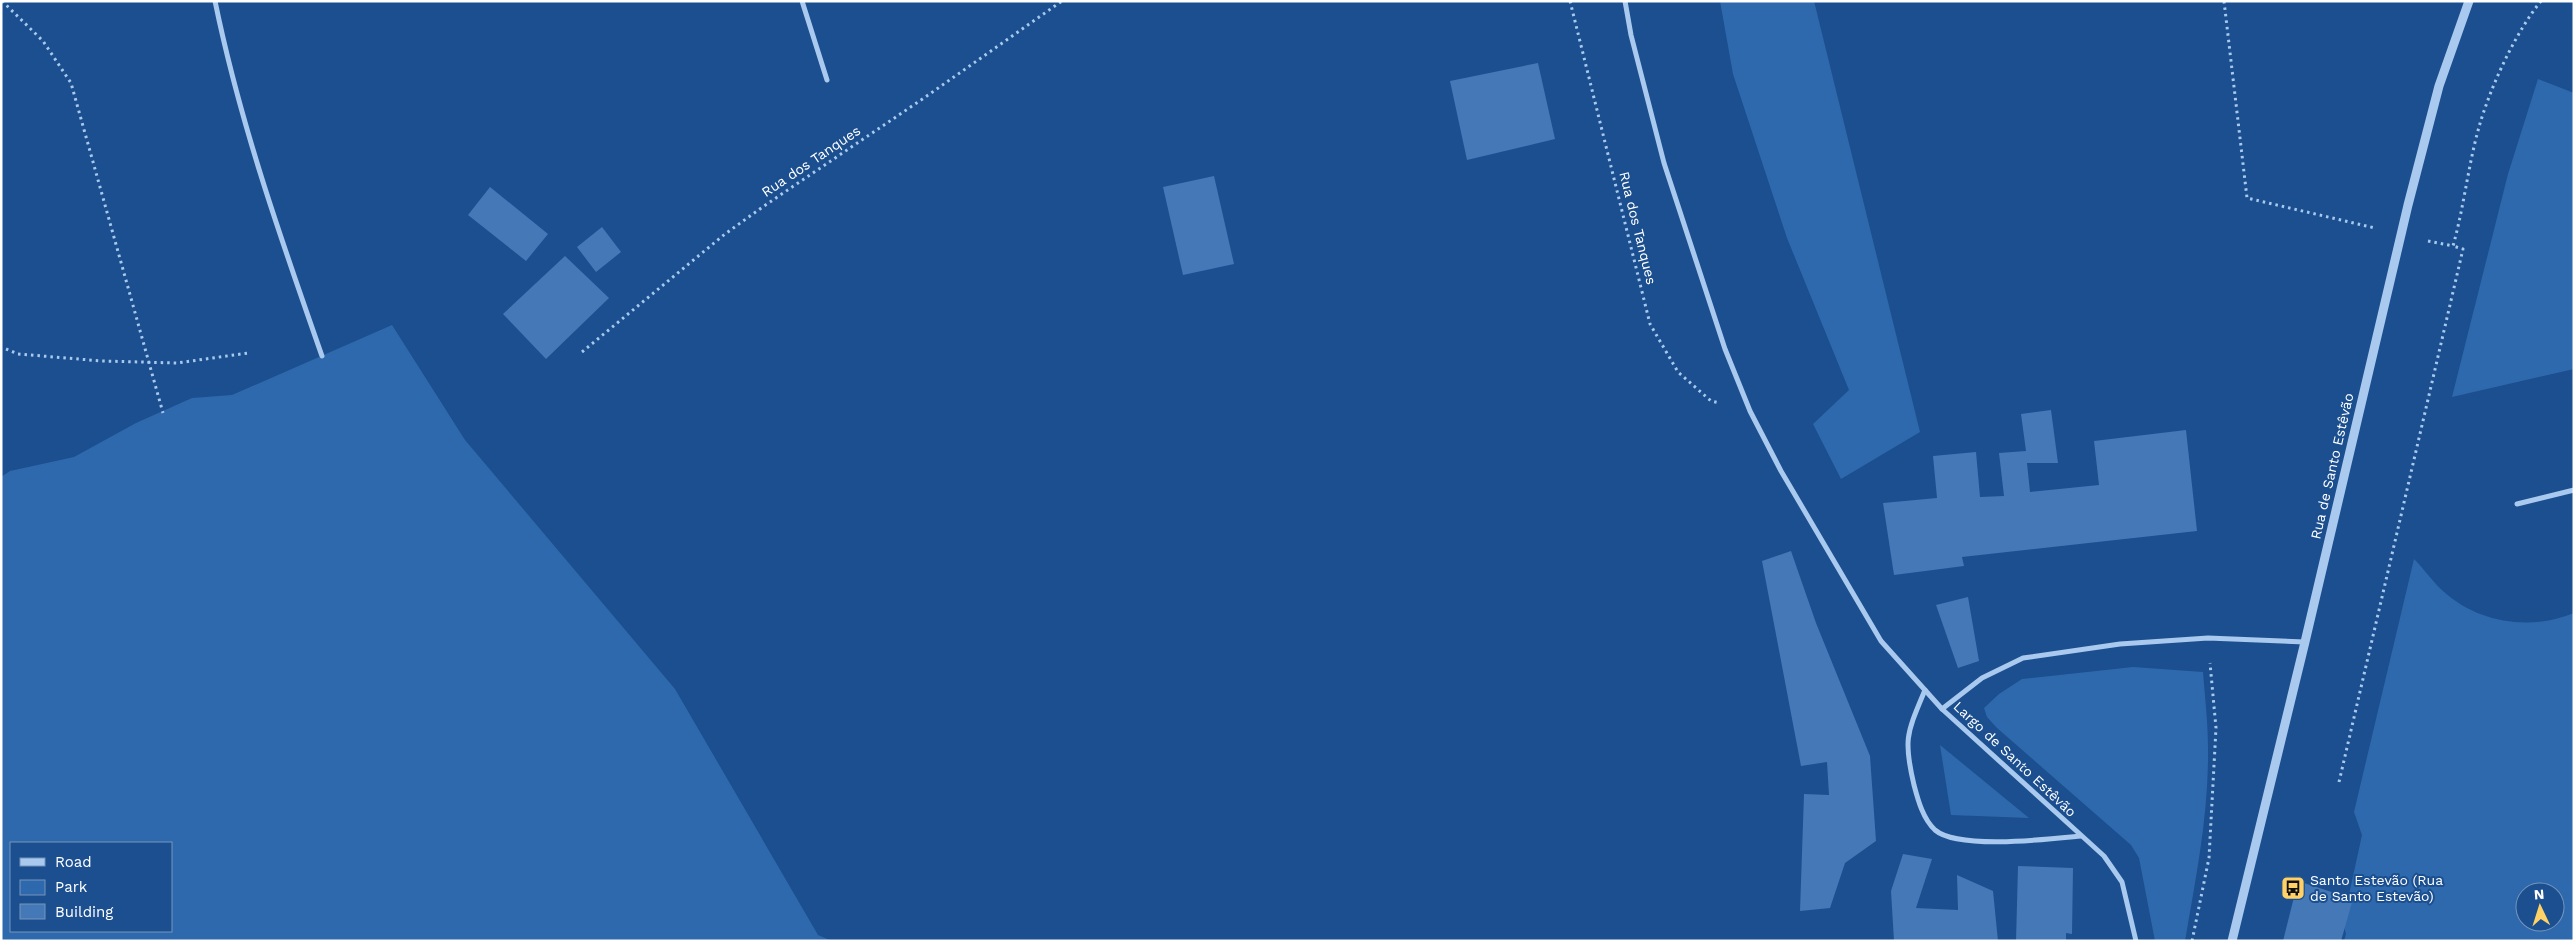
<svg xmlns="http://www.w3.org/2000/svg" width="2575" height="942" font-family="'Work Sans',sans-serif">
<style>
.green{fill:#2e69ad;fill-rule:evenodd}
.building{fill:#4478b7}
.lines{fill:none;stroke-linecap:round;stroke-linejoin:round}
.path{stroke:#a9c9ee;stroke-width:3;stroke-dasharray:2.5 4;stroke-linecap:butt}
.minor{stroke:#a9c9ee;stroke-width:5}
.tertiary{stroke:#a9c9ee;stroke-width:9}
.labels{text-anchor:middle;stroke-width:4;stroke-linejoin:round;paint-order:stroke}
.street-label{font-size:14px;fill:#fff;stroke:#1b4f8f}
.poi-label{font-size:14px;fill:#fff;stroke:#1b4f8f;text-anchor:start}
</style>
<rect width="100%" height="100%" fill="#1b4f8f"/>
<g class="green">
<polygon points="1720,1 1814,1 1920,432 1841,479 1813,424 1849,390 1787,238 1733,74"/>
<polygon points="2538,79 2574,93 2574,369 2452,397 2508,174"/>
<path d="M392 325 465 440 675 689 818 935 832 941H1V477L10 471 74 457 136 423 192 398 232 395ZM11 843H171V931H11Z"/>
<path d="M2414 559C2424 569 2432 581 2443 591 2478 623 2530 631 2574 613V941H2344L2346 934 2343 922 2362 835 2354 812ZM2525 892H2555V922H2525Z"/>
<path d="M2133 667 2203 672C2205 698 2208 723 2208 748 2209 813 2196 877 2185 941H2155L2139 858 2131 845 1997 728 1987 717 1984 708 1999 694 2022 679Z"/>
<polygon points="1940,745 2029,818 1951,815"/>
</g>
<g class="building">
<polygon points="1538,63 1555,139 1467,160 1450,81"/>
<polygon points="1214,176 1234,264 1183,275 1163,187"/>
<polygon points="490,187 548,234 526,261 468,215"/>
<polygon points="602,227 621,252 596,272 577,247"/>
<polygon points="565,256 609,298 546,359 503,314"/>
<polygon points="2051,410 2058,463 2027,463 2030,492 2099,485 2094,441 2186,430 2197,531 1962,557 1964,566 1894,575 1883,503 1937,498 1933,456 1976,452 1980,497 2004,496 1999,453 2026,451 2021,414"/>
<polygon points="1791,551 1816,623 1870,756 1876,841 1845,863 1830,908 1800,911 1804,794 1829,795 1827,762 1801,766 1762,561"/>
<polygon points="1968,597 1979,661 1958,668 1936,605"/>
<polygon points="1903,854 1932,859 1916,908 1958,910 1957,875 1993,891 1998,941 1894,941 1891,891"/>
<polygon points="2018,866 2073,868 2072,934 2066,933 2066,941 2016,941"/>
<polygon points="2298,881 2353,899 2341,941 2283,941"/>
</g>
<g class="lines">
<g class="path">
<polyline points="2,1 43,41 71,83 163,413"/>
<polyline points="1570,1 1650,324 1678,372 1711,401 1720,403"/>
<polyline points="2224,1 2247,198 2375,228"/>
<path d="M2428 241 2453 246C2464 207 2468 166 2479 127 2490 88 2515 33 2541 1"/>
<polyline points="6,349 18,354 102,361 177,363 248,353"/>
<polyline points="582,352 725,234 764,206 924,98 1062,1"/>
<polyline points="2339,782 2463,249 2453,246"/>
<polyline points="2192,941 2209,858 2216,728 2210,663"/>
</g>
<g class="minor">
<path d="M215 1C240 123 281 239 322 356"/>
<polyline points="802,1 827,80"/>
<polyline points="1625,1 1631,35 1664,163 1725,349 1750,411 1781,471 1881,641 1942,709"/>
<polyline points="2517,504 2574,490"/>
<path d="M1925 690C1907 733 1903 739 1914 785 1918 800 1923 819 1935 830 1958 850 2050 839 2081 836"/>
<polyline points="2136,941 2122,882 2104,856 1942,709 1982,678 2023,658 2120,644 2208,638 2305,642"/>
</g>
<polyline class="tertiary" points="2232,941 2305,642 2408,205 2439,86 2469,1"/>
</g>
<defs>
<g id="bus-square" transform="scale(1.25)"><rect x="-9" y="-9" width="18" height="18" rx="4" fill="#ffd166" stroke="#1b4f8f"/><path d="M-5-6H5V4H4V6H2V4H-2V6H-4V4H-5ZM-3.5-4V0h7V-4ZM-3.5 1.2v1.5H-2V1.2ZM2 1.2v1.5H3.5V1.2Z" fill="#111"/></g>
</defs>
<g fill-rule="evenodd">
<use href="#bus-square" x="2293" y="888"/>
</g>
<g class="labels">
<g class="street-label">
<text transform="translate(811 161) rotate(-34)" y="5">Rua dos Tanques</text>
<text transform="translate(1638 228) rotate(76)" y="5">Rua dos Tanques</text>
<text transform="translate(2332 466) rotate(-77)" y="5">Rua de Santo Estêvão</text>
<text transform="translate(2015 759) rotate(43)" y="5">Largo de Santo Estêvão</text>
</g>
<g class="poi-label">
<text x="2310" y="885">Santo Estevão (Rua<tspan x="2310" dy="16">de Santo Estevão)</tspan></text>
</g>
</g>
<rect width="2575" height="942" fill="none" stroke="#ffffff" stroke-width="5"/>
<rect x="10" y="842" width="162" height="90" fill="#1b4f8f" stroke="#7695bc"/>
<rect x="20" y="858" width="25" height="8" fill="#a9c9ee" stroke="#7695bc"/>
<text x="55" y="867" font-size="15" fill="#ffffff">Road</text>
<rect x="20" y="880" width="25" height="15" fill="#2e69ad" stroke="#7695bc"/>
<text x="55" y="892" font-size="15" fill="#ffffff">Park</text>
<rect x="20" y="904" width="25" height="15" fill="#4478b7" stroke="#7695bc"/>
<text x="55" y="917" font-size="15" fill="#ffffff">Building</text>
<g transform="translate(2540 907) rotate(356)"><circle r="24" fill="#1b4f8f" stroke="#7695bc"/>
<path d="M0-4L9 19L0 12L-9 19Z" fill="#ffd166"/>
<text y="-8" font-size="14" font-weight="bold" text-anchor="middle" fill="#ffffff">N</text>
</g>
</svg>
